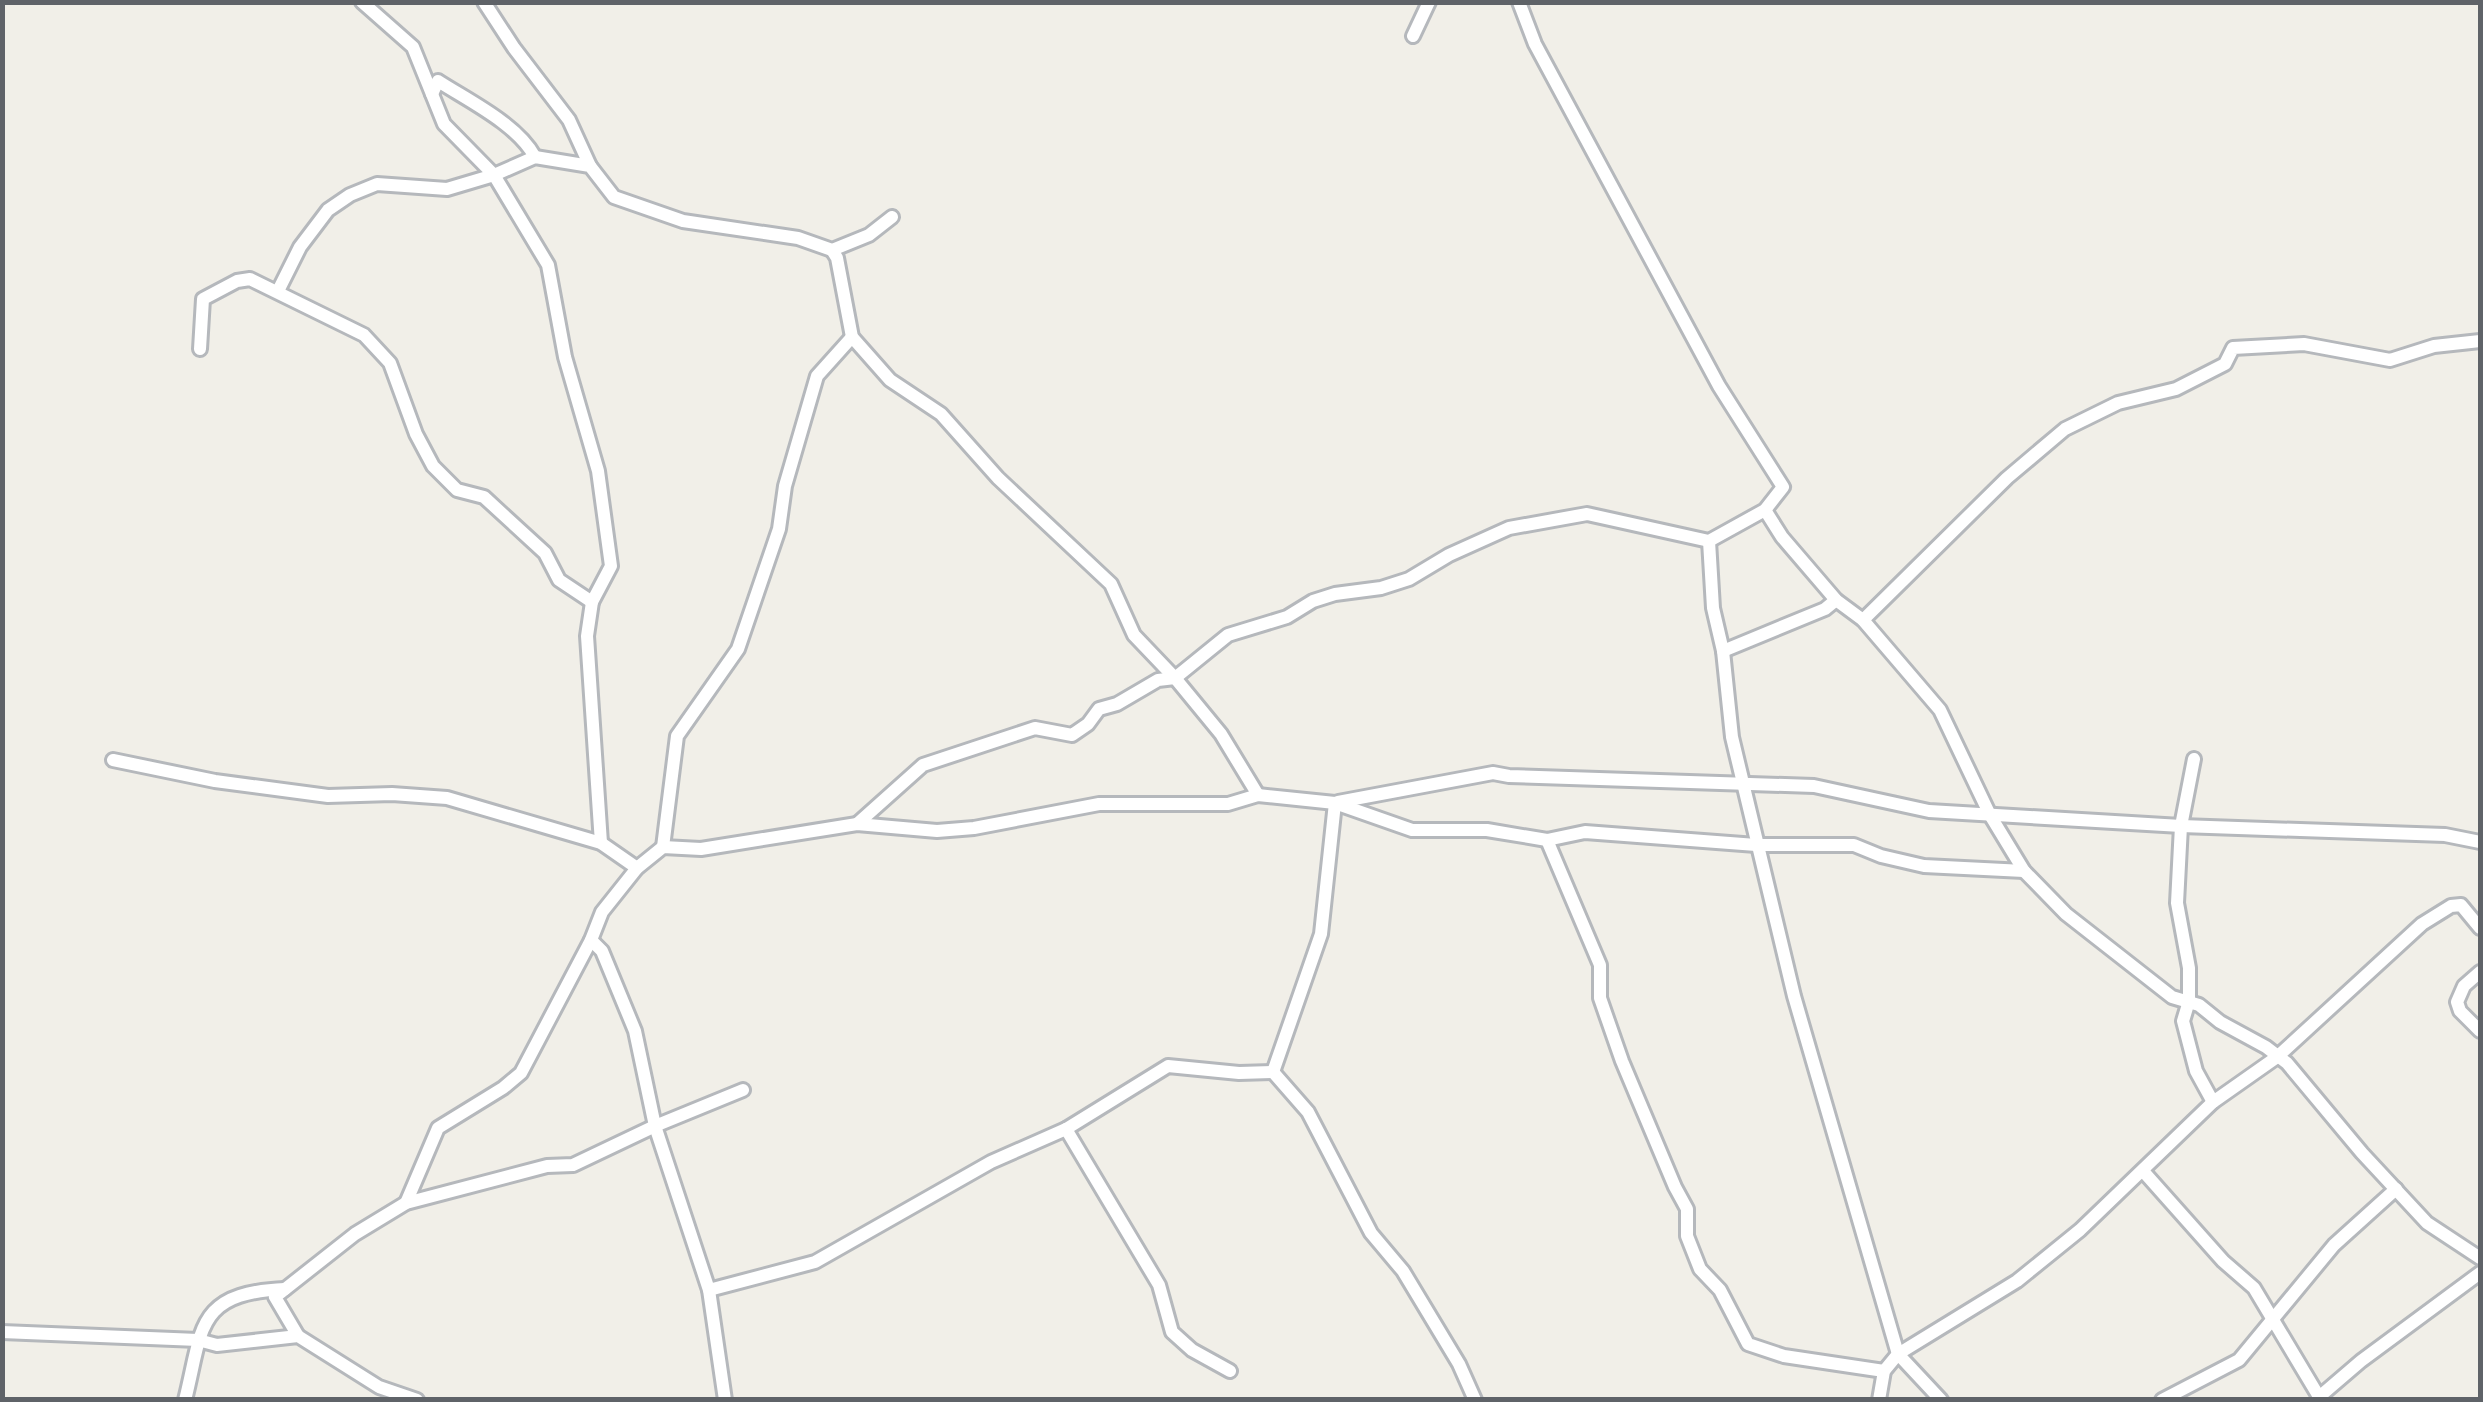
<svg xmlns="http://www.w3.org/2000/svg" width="2483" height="1402" font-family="'Roboto Condensed',sans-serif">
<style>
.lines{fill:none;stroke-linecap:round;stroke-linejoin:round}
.minor-casing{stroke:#b5b8bc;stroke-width:18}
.minor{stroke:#fff;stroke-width:12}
</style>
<rect width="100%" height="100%" fill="#f1efe8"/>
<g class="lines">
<g class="minor-casing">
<g id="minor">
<polyline points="362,2 413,47 444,124 494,175 548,265 565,357 598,471 611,566 592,602 587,636 601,843"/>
<polyline points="484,2 514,48 569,120 590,166"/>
<polyline points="1413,36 1429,2"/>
<path d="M432 94 438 81C469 101 517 124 535 157"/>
<polyline points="832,250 837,258 852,337 890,380 941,414 998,478 1111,584 1134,635 1175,678 1221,734 1258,795"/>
<polyline points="278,291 300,247 328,210 350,195 377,184 447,189 494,175 535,157 590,166 614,197 683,221 798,238 832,250 869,235 892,217"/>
<polyline points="200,349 203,299 237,281 250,279 364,335 390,363 416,434 433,466 457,490 484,497 545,553 559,580 592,602"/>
<polyline points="1765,510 1782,537 1836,600 1863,620 1940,710 1990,815 2024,871 2066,914 2172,997 2199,1005 2220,1022 2266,1047 2287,1063 2362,1153 2427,1223 2480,1258"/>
<polyline points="1709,541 1713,608 1723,651 1732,737 1794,996 1898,1354 1941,1400"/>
<polyline points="1863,620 2007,478 2065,429 2118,403 2176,389 2225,364 2233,348 2304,344 2390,360 2434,346 2480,341"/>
<polyline points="1723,651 1825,609 1836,600"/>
<polyline points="2194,759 2181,826 2177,903 2189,968 2189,1001 2183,1021 2196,1071 2213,1102"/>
<polyline points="113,760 215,781 328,796 392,794 447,798 601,843 637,868"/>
<polyline points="1338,802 1493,773 1509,776 1814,786 1929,811 2181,826 2445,835 2480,842"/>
<polyline points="857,824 923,765 1035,728 1072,735 1088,724 1099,709 1117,704 1158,680 1175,678 1228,635 1287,617 1313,601 1335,594 1381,588 1409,579 1449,555 1509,528 1587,514 1709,541 1765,510 1783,487 1719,386 1535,44 1519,2"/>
<polyline points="1547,840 1600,965 1600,998 1622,1061 1675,1187 1687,1209 1687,1236 1700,1269 1720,1290 1748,1344 1784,1356 1884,1371"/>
<polyline points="663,847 677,736 738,649 779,529 785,486 817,376 852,337"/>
<polyline points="591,940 602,951 635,1031 655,1126 709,1290 725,1400"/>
<polyline points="2480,972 2464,986 2457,1002 2460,1011 2480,1031"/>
<polyline points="1273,1072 1308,1112 1371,1233 1403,1271 1459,1364 1475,1400"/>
<polyline points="1273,1072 1321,934 1335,803"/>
<polyline points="1066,1129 1159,1285 1172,1332 1192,1350 1230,1371"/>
<polyline points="2143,1171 2223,1261 2254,1288 2321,1400"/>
<polyline points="406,1203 438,1128 503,1088 521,1073 591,940 602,912 637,868 663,847 701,849 857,824 937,831 974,828 1099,804 1228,804 1258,795 1335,803 1412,830 1487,830 1547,840 1585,832 1756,845 1854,845 1881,856 1924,866 2024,871"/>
<polyline points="709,1290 815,1262 991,1162 1066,1129 1168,1066 1239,1073 1273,1072"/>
<polyline points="2,1332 198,1340 217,1345 298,1336 379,1387 417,1400"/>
<polyline points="298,1336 275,1297 355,1234 406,1203 547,1166 573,1165 655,1126 743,1090"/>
<polyline points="2319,1397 2361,1361 2480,1273"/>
<path d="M185 1400C203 1329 195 1293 285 1289"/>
<polyline points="1879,1400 1884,1371 1898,1354 2017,1281 2080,1230 2213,1102 2277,1057 2422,924 2451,906 2461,905 2480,928"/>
<polyline points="2162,1400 2239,1360 2334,1245 2396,1189"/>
</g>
</g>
<use href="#minor" class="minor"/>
</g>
<rect width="2483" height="1402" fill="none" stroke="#5f6368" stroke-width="10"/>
</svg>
